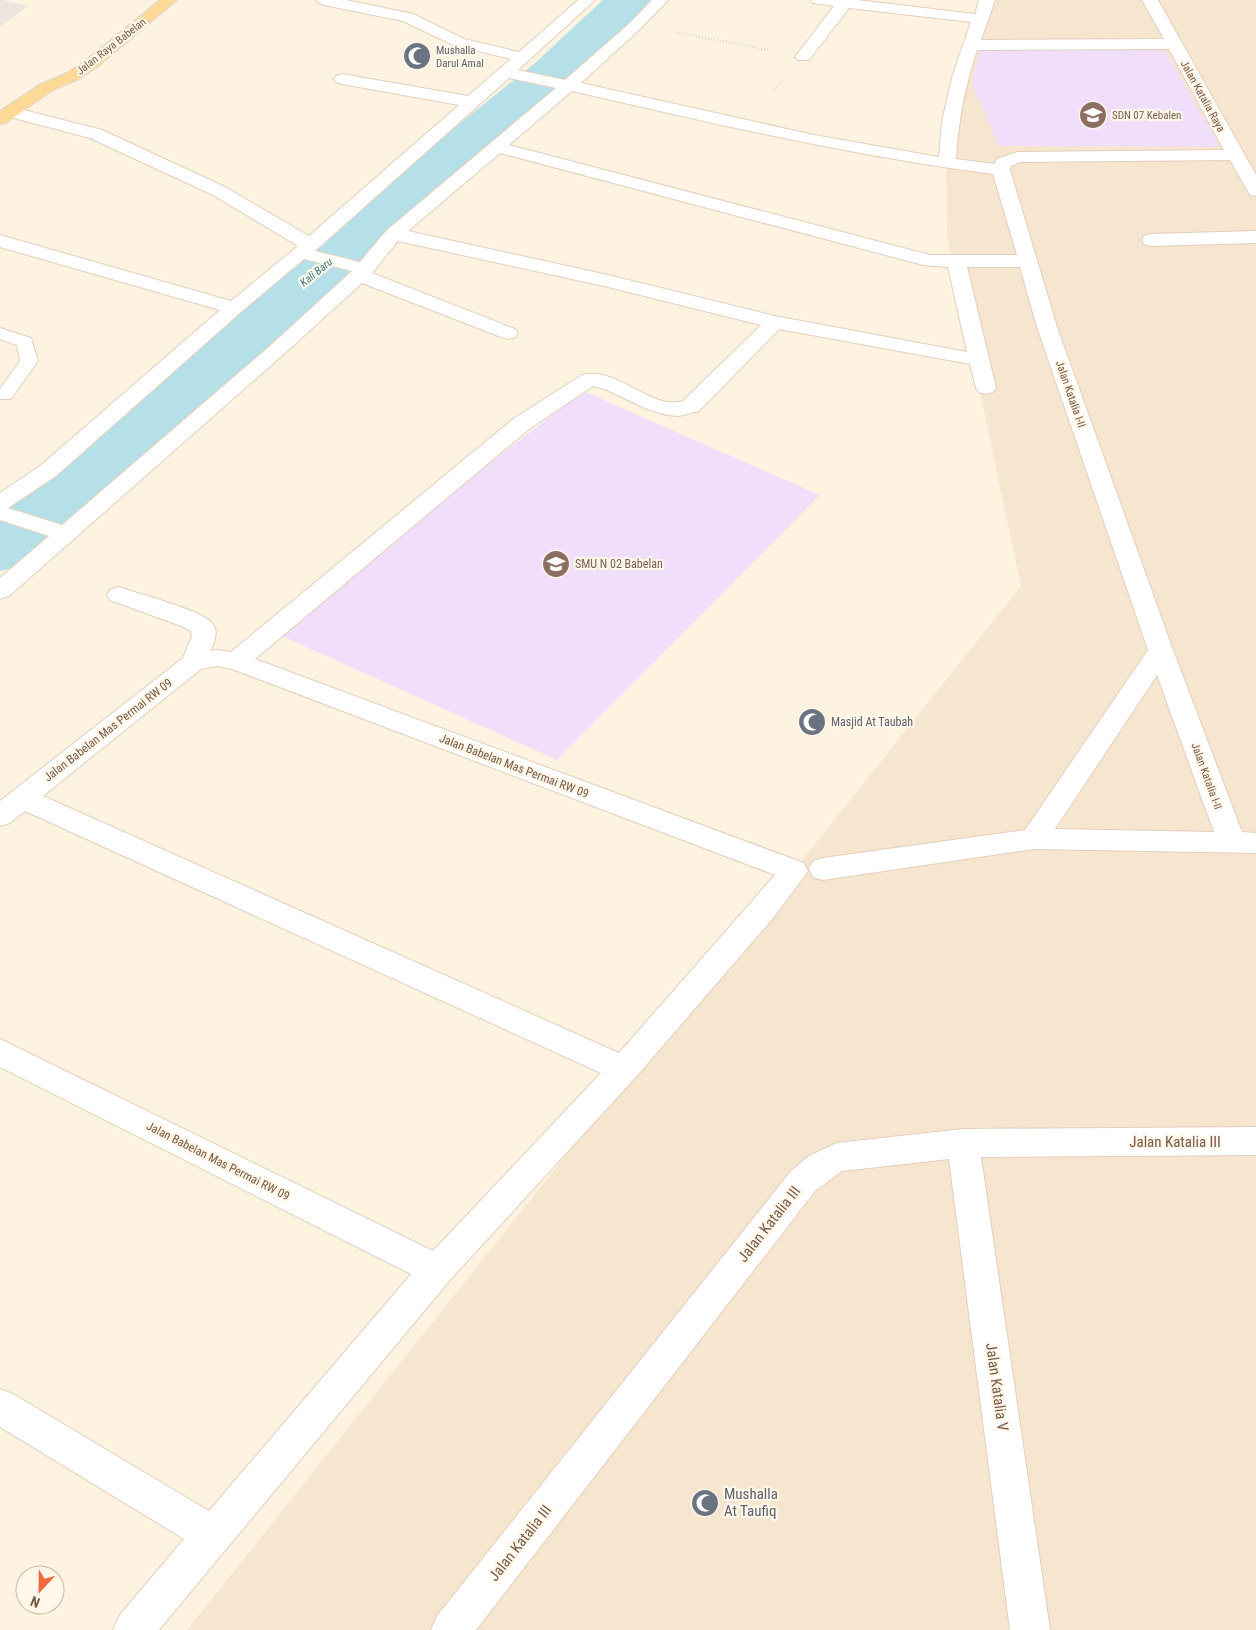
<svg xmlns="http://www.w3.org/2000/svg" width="1256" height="1630" font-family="'Roboto Condensed',sans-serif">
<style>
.residential{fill:#f6e5cf}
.industrial{fill:#ece4dd}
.education{fill:#f0defa}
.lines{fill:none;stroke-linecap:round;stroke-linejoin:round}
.river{fill:#b5e0e8;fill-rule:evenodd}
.lane-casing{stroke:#e3cfbc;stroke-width:2}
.street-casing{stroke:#e3cfbc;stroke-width:2}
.primary-casing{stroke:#ded7d3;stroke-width:2}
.path{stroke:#dab49a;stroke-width:2;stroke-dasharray:0.5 2.5;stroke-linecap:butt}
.lane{fill:#fff;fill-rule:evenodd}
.street{fill:#fff;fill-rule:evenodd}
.primary{fill:#ffda97;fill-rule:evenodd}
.labels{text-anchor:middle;stroke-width:4.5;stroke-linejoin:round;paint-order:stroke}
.far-street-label{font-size:11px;fill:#775846;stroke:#fff7e9}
.far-worship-label{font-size:11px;fill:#5b616d;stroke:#fff7e9;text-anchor:start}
.far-education-label{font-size:11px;fill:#785e54;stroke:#fff7e9;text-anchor:start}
.far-water-label{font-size:11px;font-style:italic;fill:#3b7785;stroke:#fff7e9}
.education-label{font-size:12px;fill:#785e54;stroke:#fff7e9;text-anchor:start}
.worship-label{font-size:12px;fill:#5b616d;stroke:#fff7e9;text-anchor:start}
.street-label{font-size:12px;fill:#775846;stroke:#fff7e9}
.near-street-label{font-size:15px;fill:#775846;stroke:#fff7e9}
.near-worship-label{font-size:15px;fill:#5b616d;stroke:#fff7e9;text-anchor:start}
</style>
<rect width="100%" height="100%" fill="#fef3e1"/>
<polygon class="residential" points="991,0 1256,0 1256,1630 187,1630 1021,586 947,236 946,144"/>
<polygon class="industrial" points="0,0 2,0 28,6 0,27"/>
<g class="education">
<polygon points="1162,45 1220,147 999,146 972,84 980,48"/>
<polygon points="583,391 820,495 557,760 273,632"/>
</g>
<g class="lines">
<polygon class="river" points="603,0 659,0 651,11 575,87 308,312 28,564 0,571 0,505 260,284 535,63"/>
<g class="lane-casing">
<polygon id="lane" points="0,328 31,338 38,361 11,399 0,399 0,389 20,361 17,345 0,339"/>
</g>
<g class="street-casing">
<g id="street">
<path d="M316 0H346L413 14 464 39 519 52 578 0H595L518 70 565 80 631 22 652 0H668L641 28 581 83 814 135 939 157 942 121 953 74 971 22 849 8 809 60H797L795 57 834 6 813 3 810 0H857L975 14 979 0H995L981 40 1164 39 1142 0H1158L1256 175V196L1250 195 1230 160 1020 162 1011 166 1010 170 1057 327 1173 650 1242 832 1256 833V853L1034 849 823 880 813 877 809 869 813 861 823 858 1025 830 1148 650 1037 327 1020 267H967L996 388 993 392 986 394 979 392 976 388 970 364 779 329 699 411 679 416 667 415 647 409 607 390 593 386 529 429 255 659 804 863 808 871 774 917 635 1078 449 1281 159 1630H113L119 1616 184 1539 0 1427V1389L13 1394 209 1511 411 1274 0 1067V1039L433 1251 601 1073 25 811 10 823 0 826V801L183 658 192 636 191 631 181 626 110 600 107 595 110 590 119 587 128 590C146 596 199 610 211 622 220 631 214 641 211 651L218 650 231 652 513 419 582 375C618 366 651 411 683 401L761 325 608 287 398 241 372 273 515 329 518 333 515 337 508 339 501 337 362 283 285 353 9 596 0 599V578L49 536 0 520V493L40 466 220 310 0 247V235L231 301 298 246 213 195 90 138 6 116 4 112 6 108 12 107 102 130 225 187 309 236 459 105 342 84 336 82 334 79 336 76 342 74 468 96 511 59 453 45 403 21 324 5 319 3ZM1169 49 1224 150 1017 152 997 159 994 164 956 159C958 121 965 86 977 50ZM509 78 556 88 387 230 360 262 315 251ZM572 91C712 123 851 156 993 174L1017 255H930L509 145ZM500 153 923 265 948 267 967 352 775 316 608 275 408 231ZM304 259 352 271 271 345 62 525 8 508 56 476 241 312ZM218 666 232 669 775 875 619 1053 43 796 201 669ZM1157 675 1214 832 1055 829Z"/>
<polygon points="1256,231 1256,243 1151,246 1144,244 1142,240 1144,236 1151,234"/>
<polygon points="1256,1127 1256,1155 981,1157 1050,1630 1010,1630 949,1159 842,1171 815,1191 476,1630 431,1630 437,1616 791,1171 809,1156 837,1143 963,1129"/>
</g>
</g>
<g class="primary-casing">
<polygon id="primary" points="160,0 177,0 97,67 79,79 51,91 6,123 0,124 0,111 39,85 67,73 85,61"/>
</g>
<g class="path">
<polyline points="676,32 768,50"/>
<polyline points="775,89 783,80"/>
</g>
<use href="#lane" class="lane"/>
<use href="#street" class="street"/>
<use href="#primary" class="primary"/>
</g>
<defs>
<g id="mosque-disc" transform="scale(1.4375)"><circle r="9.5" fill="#6b7280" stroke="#fff7e9"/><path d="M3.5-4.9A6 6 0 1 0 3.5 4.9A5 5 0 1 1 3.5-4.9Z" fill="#fff"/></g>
<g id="school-disc" transform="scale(1.4375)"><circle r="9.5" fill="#8d6e63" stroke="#fff7e9"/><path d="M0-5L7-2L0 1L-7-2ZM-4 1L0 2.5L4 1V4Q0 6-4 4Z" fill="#fff"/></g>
</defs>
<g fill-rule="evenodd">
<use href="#mosque-disc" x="417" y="56"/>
<use href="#school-disc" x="1093" y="115"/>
<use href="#school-disc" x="556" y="564"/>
<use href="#mosque-disc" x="812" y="722"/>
<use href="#mosque-disc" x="705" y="1503"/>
</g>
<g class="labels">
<g class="far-street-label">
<text transform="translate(111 46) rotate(-38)" y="4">Jalan Raya Babelan</text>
<text transform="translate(1203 96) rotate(61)" y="4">Jalan Katalia Raya</text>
<text transform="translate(1071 394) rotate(71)" y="4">Jalan Katalia I-II</text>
<text transform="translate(1207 776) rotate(70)" y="4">Jalan Katalia I-II</text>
</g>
<g class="far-worship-label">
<text x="436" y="54">Mushalla<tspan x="436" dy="13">Darul Amal</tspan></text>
</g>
<g class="far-education-label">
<text x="1112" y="119">SDN 07 Kebalen</text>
</g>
<g class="far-water-label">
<text transform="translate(316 272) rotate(-39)" y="4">Kali Baru</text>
</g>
<g class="education-label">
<text x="575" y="568">SMU N 02 Babelan</text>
</g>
<g class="worship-label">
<text x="831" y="726">Masjid At Taubah</text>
</g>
<g class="street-label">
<text transform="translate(108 730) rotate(-38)" y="4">Jalan Babelan Mas Permai RW 09</text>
<text transform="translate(514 766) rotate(21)" y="4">Jalan Babelan Mas Permai RW 09</text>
<text transform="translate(218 1161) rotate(27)" y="4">Jalan Babelan Mas Permai RW 09</text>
</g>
<g class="near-street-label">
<text x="1175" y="1147">Jalan Katalia III</text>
<text transform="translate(769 1224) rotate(-52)" y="5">Jalan Katalia III</text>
<text transform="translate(997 1387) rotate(82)" y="5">Jalan Katalia V</text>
<text transform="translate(520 1543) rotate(-52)" y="5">Jalan Katalia III</text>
</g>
<g class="near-worship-label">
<text x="724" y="1499">Mushalla<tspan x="724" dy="17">At Taufiq</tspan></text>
</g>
</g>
<g transform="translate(40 1590) rotate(202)"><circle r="24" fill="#fff7e9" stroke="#c9b7a8"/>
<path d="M0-4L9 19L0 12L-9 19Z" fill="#f0683d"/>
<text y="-8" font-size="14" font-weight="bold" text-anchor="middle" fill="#775846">N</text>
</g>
</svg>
